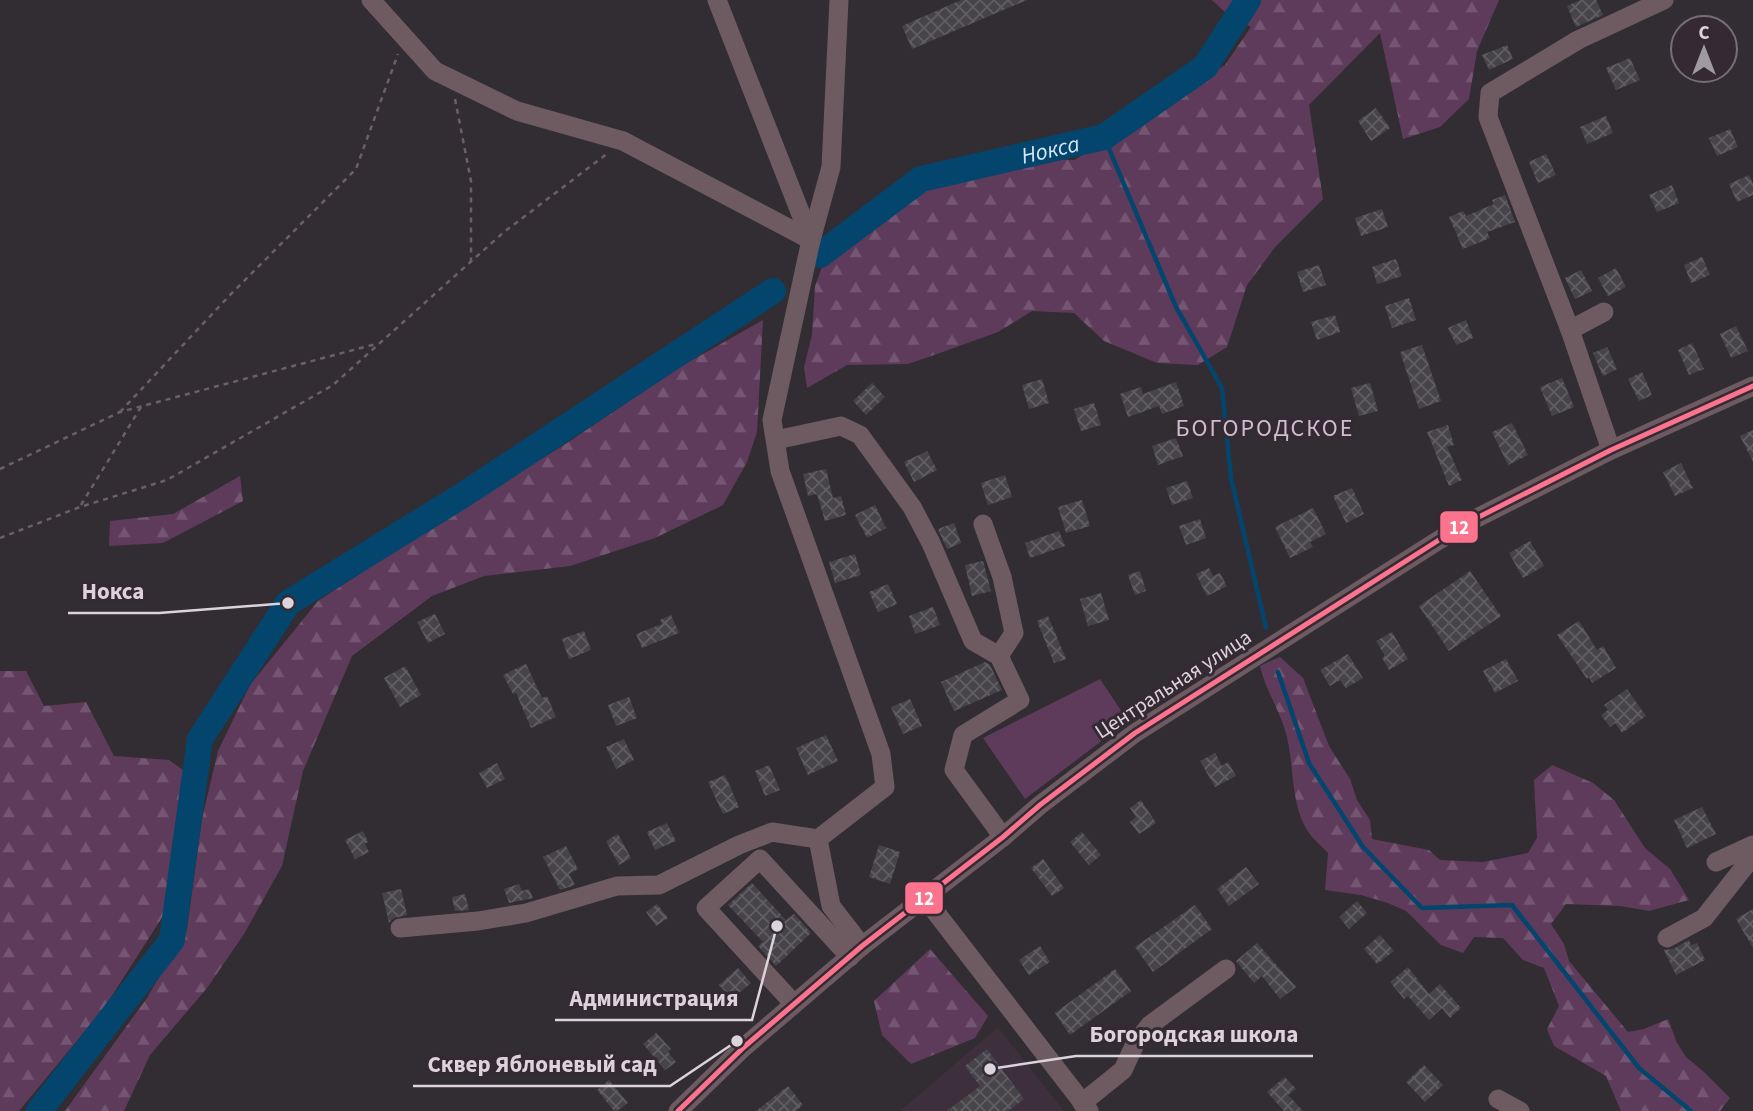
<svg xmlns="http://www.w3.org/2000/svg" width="1753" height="1111" font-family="'Source Sans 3',sans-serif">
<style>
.built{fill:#3d2f3c}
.forest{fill:url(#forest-firs)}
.park{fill:#5e3b5b}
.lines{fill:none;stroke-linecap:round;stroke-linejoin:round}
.stream{stroke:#04456e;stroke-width:4.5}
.river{stroke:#04456e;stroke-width:26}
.building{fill:url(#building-cross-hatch)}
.path{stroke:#6c6065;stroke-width:2.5;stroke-dasharray:5 5;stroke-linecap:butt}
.minor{stroke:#6e5b61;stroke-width:19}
.bus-1-casing{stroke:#352a34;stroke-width:10}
.bus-1{stroke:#fc738d;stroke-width:5}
.labels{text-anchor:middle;stroke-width:6;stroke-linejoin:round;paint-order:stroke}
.street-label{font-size:21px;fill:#dcd4db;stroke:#352a34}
.water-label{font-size:23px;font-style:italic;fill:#d4e7f7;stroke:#352a34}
.quarter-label{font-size:24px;letter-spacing:2px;fill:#cebfcc;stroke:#352a34}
.leader{fill:none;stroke:#dcd4db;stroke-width:2.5}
.callout-dot{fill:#dcd4db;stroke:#352a34;stroke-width:2.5}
.callout-label{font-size:23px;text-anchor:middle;font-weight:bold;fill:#dcd4db;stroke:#352a34;stroke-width:6;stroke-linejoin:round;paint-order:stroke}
.line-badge{stroke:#352a34;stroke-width:2.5}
.badge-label{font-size:19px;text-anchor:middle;font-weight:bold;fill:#fff}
</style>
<defs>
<pattern id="forest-firs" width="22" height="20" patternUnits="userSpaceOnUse" patternTransform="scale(1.75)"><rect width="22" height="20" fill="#5e3b5b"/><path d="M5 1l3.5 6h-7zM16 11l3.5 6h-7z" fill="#745672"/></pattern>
<pattern id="building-cross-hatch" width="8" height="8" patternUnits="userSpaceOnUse" patternTransform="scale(1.75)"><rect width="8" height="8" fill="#464449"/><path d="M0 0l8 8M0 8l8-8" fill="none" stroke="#605e63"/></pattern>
</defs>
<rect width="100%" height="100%" fill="#322d32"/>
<polygon class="built" points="998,1027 1064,1111 900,1111"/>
<g class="forest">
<polygon points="1212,0 1499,0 1477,51 1469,99 1440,127 1403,139 1380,33 1309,105 1323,199 1276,246 1247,285 1227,347 1198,365 1157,363 1104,341 1074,313 1032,311 998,332 937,354 908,364 847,365 807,388 804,367 812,335 815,286 822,267 845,252 921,192 970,176 1047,159 1074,160 1118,135 1225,65 1251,27 1228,15"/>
<polygon points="763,320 757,432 747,462 723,505 655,538 570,566 484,576 432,596 352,656 303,771 282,866 244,934 207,988 150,1055 124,1111 65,1111 147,998 187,929 202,819 218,751 250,685 318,601 474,500 564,445 680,367"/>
<polygon points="240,476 243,501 163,543 109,546 110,521 173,514"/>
<path d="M1280 657 1303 678 1329 746 1350 779 1357 800 1370 820 1372 839 1429 850 1440 860 1483 862 1528 853 1537 838 1534 780 1552 765 1593 783 1614 800 1645 848 1670 869 1689 900 1649 911 1621 906 1566 904 1551 924 1564 944 1569 961 1628 1032 1644 1029 1668 1019 1677 1043 1686 1057 1704 1072 1730 1098 1720 1111H1621L1606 1076 1554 1046 1547 1029 1559 1006 1544 968 1523 960 1503 938 1474 937 1463 953 1441 945 1406 911 1388 903 1361 895 1325 890 1328 853C1322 846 1314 840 1309 833 1288 801 1296 762 1284 727 1277 706 1265 688 1260 666Z"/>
<polygon points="0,671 26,671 44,706 86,702 114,756 169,760 183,770 183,864 163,916 104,1008 19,1111 0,1111"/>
<polygon points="930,949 988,1016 975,1038 911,1064 882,1035 874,1001"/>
</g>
<polygon class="park" points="1100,679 1128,721 1025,799 983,738"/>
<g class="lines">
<g class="stream">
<polyline points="1104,137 1176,307 1222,388 1231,478 1266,628"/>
<polyline points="1278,672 1309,763 1363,847 1422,908 1512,905 1639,1068 1691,1111"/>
</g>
<g class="river">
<path id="s1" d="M820 255 921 179 1104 137 1205 67 1248 0"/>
<polyline points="39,1111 172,940 200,739 288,603 460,497 773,291"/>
</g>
</g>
<g class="building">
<polygon points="961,0 1027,0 912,49 902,26"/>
<polygon points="1580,0 1596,0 1603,15 1576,27 1567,6"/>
<polygon points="1507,45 1513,59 1489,70 1482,55"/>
<polygon points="1630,58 1640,80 1616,90 1606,68"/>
<polygon points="1376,108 1390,128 1371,141 1358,121"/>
<polygon points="1606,116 1613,133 1587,144 1580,127"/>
<polygon points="1730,129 1738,147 1717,156 1709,138"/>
<polygon points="1546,154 1556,175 1538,183 1529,162"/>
<polygon points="1749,175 1753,184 1753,195 1737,202 1729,184"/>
<polygon points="1672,185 1679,203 1657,212 1649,195"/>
<polygon points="1505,195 1515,222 1487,232 1490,238 1463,249 1449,217 1463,211 1466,216 1494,204 1492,200"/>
<polygon points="1382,209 1388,227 1361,236 1355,218"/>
<polygon points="1702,257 1710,275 1691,283 1684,265"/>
<polygon points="1396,259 1402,276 1377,284 1372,267"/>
<polygon points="1319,265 1326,285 1303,292 1297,272"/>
<polygon points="1616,268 1626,287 1608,296 1598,278"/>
<polygon points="1581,270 1592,291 1575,299 1565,278"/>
<polygon points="1409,298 1416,320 1392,328 1385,306"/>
<polygon points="1335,315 1340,332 1317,340 1311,322"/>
<polygon points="1466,320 1473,338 1456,345 1448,328"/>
<polygon points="1736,326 1748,351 1731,358 1720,334"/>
<polygon points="1692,343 1704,369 1689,375 1678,350"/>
<polygon points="1422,345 1441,401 1419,409 1400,352"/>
<polygon points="1607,347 1617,369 1603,376 1593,353"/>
<polygon points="1642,372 1652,395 1639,401 1628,379"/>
<polygon points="1562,378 1574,407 1552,416 1540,387"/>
<polygon points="1042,379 1049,403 1029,409 1022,385"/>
<polygon points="1176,382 1184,406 1162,414 1159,406 1128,417 1120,394 1141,387 1143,394"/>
<polygon points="872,383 885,397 866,415 853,401"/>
<polygon points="1370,383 1378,411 1359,416 1351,388"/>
<polygon points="1094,403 1101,425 1081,431 1074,409"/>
<polygon points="1512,423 1528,455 1508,465 1492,432"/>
<polygon points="1448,425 1454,445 1447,447 1462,480 1449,486 1427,432"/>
<polygon points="1753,430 1753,462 1740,436"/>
<polygon points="1176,438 1183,456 1158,465 1152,446"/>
<polygon points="927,451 937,470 914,482 904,462"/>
<polygon points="1681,463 1693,488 1675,496 1663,472"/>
<polygon points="826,469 833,498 841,496 846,515 825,521 817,494 808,496 803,474"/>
<polygon points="1005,475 1012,497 988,505 981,483"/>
<polygon points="1187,481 1193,498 1172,505 1166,488"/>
<polygon points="1352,488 1364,514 1346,523 1333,496"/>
<polygon points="1082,500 1090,526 1066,533 1058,507"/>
<polygon points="875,505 886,528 867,538 855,515"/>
<polygon points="1313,508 1326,534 1310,542 1313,547 1290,558 1275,527"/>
<polygon points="1200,519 1206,538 1186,545 1179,526"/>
<polygon points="954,523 961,543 947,549 938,529"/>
<polygon points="1059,531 1065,546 1030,558 1025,543"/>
<polygon points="1530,541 1544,566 1523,578 1509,553"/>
<polygon points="855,554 861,575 835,583 829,562"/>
<polygon points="983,561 991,591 972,596 965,565"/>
<polygon points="1209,568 1213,576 1220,573 1227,586 1207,596 1196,574"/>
<polygon points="1140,571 1146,591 1135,595 1128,575"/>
<polygon points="1470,571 1501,616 1449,651 1419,606"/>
<polygon points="888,584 897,604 878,612 869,592"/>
<polygon points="1101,593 1109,620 1088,626 1080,599"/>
<polygon points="933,607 940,625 915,634 909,616"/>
<polygon points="435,614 445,634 428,643 417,622"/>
<polygon points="671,615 679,633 642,648 636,634 662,624 660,620"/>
<polygon points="1048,616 1066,659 1054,663 1037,621"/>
<polygon points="1579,621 1597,650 1603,646 1616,668 1592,683 1589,677 1587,679 1557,635"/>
<polygon points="584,631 591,650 569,659 562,639"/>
<polygon points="1392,632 1408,659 1389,670 1382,658 1385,656 1376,641"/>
<polygon points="1348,654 1363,678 1346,688 1340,680 1330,686 1320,670"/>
<polygon points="1506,659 1518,681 1495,693 1483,671"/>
<polygon points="985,662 990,665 1002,690 954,711 941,682"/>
<polygon points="526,664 542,698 547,696 556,717 531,728 516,693 513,694 503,675"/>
<polygon points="405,666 421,695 400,707 384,678"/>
<polygon points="1627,689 1646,716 1622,733 1615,723 1610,727 1601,715 1608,710 1604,705"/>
<polygon points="629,697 637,718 616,726 608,705"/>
<polygon points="910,699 922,726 903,734 891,707"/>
<polygon points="826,735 838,761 808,775 796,748"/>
<polygon points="624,739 634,760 616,769 606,747"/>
<polygon points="1215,753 1222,766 1228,762 1236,776 1215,787 1200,761"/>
<polygon points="497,763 505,779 487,788 479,773"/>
<polygon points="769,765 780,790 765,796 755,771"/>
<polygon points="725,775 739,807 723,814 708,782"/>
<polygon points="1141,800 1156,823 1139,834 1130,822 1136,817 1130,808"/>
<polygon points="1702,807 1716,834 1687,848 1674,820"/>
<polygon points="667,823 676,841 655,850 647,832"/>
<polygon points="363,831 368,842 365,844 369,852 355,859 345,840"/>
<polygon points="1082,832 1101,855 1089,865 1070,842"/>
<polygon points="618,834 631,858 619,865 606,841"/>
<polygon points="879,845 900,852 890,884 869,877"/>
<polygon points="566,846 578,869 569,874 575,885 560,890 543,857"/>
<polygon points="1043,859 1064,888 1052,896 1031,868"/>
<polygon points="1246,867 1259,884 1229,906 1217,889"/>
<polygon points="752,883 786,920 794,914 811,933 776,966 758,946 763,942 728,905"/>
<polygon points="519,884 522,891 529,889 533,898 509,903 504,889"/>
<polygon points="401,889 407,915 394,918 389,923 382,893"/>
<polygon points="465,894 469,910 455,911 452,897"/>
<polygon points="1357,901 1367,913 1349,929 1339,917"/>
<polygon points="657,904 668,918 656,926 646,912"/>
<polygon points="1195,905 1212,929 1153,972 1135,947"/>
<polygon points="1753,909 1753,948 1736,919"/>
<polygon points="1380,935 1394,951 1377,964 1364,949"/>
<polygon points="1689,940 1691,945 1697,943 1705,960 1676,975 1664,950 1673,949"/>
<polygon points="1257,943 1296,987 1280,999 1262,976 1254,983 1236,961"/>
<polygon points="1040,946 1050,962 1029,975 1019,960"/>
<polygon points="1408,967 1429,994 1440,984 1461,1008 1450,1018 1442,1008 1429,1020 1408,996 1404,999 1390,982"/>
<polygon points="738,968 751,983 732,999 719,985"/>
<polygon points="1115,969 1131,991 1070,1035 1055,1013"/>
<polygon points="656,1033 671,1049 668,1052 676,1062 665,1070 643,1044"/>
<polygon points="987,1049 1024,1099 1008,1111 947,1111 980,1086 965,1066"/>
<polygon points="1424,1065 1443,1085 1425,1102 1406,1082"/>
<polygon points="1285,1077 1296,1089 1288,1095 1303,1111 1284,1111 1267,1092"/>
<polygon points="609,1080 628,1103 617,1111 614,1111 597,1090"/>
<polygon points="788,1086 803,1105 796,1111 756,1111"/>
</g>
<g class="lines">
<g class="path">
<polyline points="455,99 471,181 471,261"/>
<polyline points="120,412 230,295 356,169 398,54"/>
<polyline points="0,469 120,412 376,344"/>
<polyline points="81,505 141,407"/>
<polyline points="0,538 80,507 167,480 333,385 504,232 608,153"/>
</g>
<g class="minor">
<polyline points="371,0 435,71 517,111 623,141 811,240 831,167 839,0"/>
<polyline points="717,0 811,240 772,420 780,471 881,754 885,787 818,839 831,906 862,946"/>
<polyline points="1570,330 1604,312"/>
<polyline points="776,440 841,426 860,435 912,507 931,543 973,641 999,656 1020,700 963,735 954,770 1003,837"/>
<polyline points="1611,450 1570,330 1488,117 1490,93 1578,40 1664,0"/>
<polyline points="983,524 1002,577 1014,633 999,656"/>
<polyline points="1716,862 1753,845"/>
<polyline points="924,897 1089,1111"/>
<polyline points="400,928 478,921 526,913 617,886 659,885 739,845 772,832 818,839"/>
<polyline points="1667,938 1704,918 1753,856"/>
<polyline points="794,1004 706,908 760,859 850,957"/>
<polyline points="1498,1099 1520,1111"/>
<polyline points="1082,1103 1123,1070 1135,1044 1150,1025 1226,969"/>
<polyline points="678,1111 744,1047 862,946 1003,837 1040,805 1135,733 1461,526 1611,450 1753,386"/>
</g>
<g class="bus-1-casing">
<polyline id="bus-1" points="678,1111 744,1047 862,946 1003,837 1040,805 1135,733 1461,526 1611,450 1753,386"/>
</g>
<use href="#bus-1" class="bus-1"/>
</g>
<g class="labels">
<g class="street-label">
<text transform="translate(1173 684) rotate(-33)" y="7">Центральная улица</text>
</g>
<g class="water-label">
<text dy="8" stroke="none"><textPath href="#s1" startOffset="259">Нокса</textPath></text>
</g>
<g class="quarter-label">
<text x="1265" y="436">БОГОРОДСКОЕ</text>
</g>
</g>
<path class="leader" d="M288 603L159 613H68M777 926L752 1020H555M990 1069L1076 1056H1313M737 1041L670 1086H413"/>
<g class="callout-dot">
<circle cx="288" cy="603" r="7"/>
<circle cx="777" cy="926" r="7"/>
<circle cx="990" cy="1069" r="7"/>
<circle cx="737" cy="1041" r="7"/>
</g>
<g class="callout-label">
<text x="113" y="599">Нокса</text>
<text x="654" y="1006">Администрация</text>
<text x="1194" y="1042">Богородская школа</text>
<text x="542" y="1072">Сквер Яблоневый сад</text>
</g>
<g class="line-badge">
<rect x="1439" y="510" width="40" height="34" rx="7" fill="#fc738d"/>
<rect x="904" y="881" width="40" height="34" rx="7" fill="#fc738d"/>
</g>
<g class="badge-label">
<text x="1459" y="534">12</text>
<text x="924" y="905">12</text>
</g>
<g transform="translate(1704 49)"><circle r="33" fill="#352a34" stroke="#786e77" stroke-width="2"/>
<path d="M0-5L12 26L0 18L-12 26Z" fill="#a09aa0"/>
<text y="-10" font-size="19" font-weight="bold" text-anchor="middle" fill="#dcd4db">С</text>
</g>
</svg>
